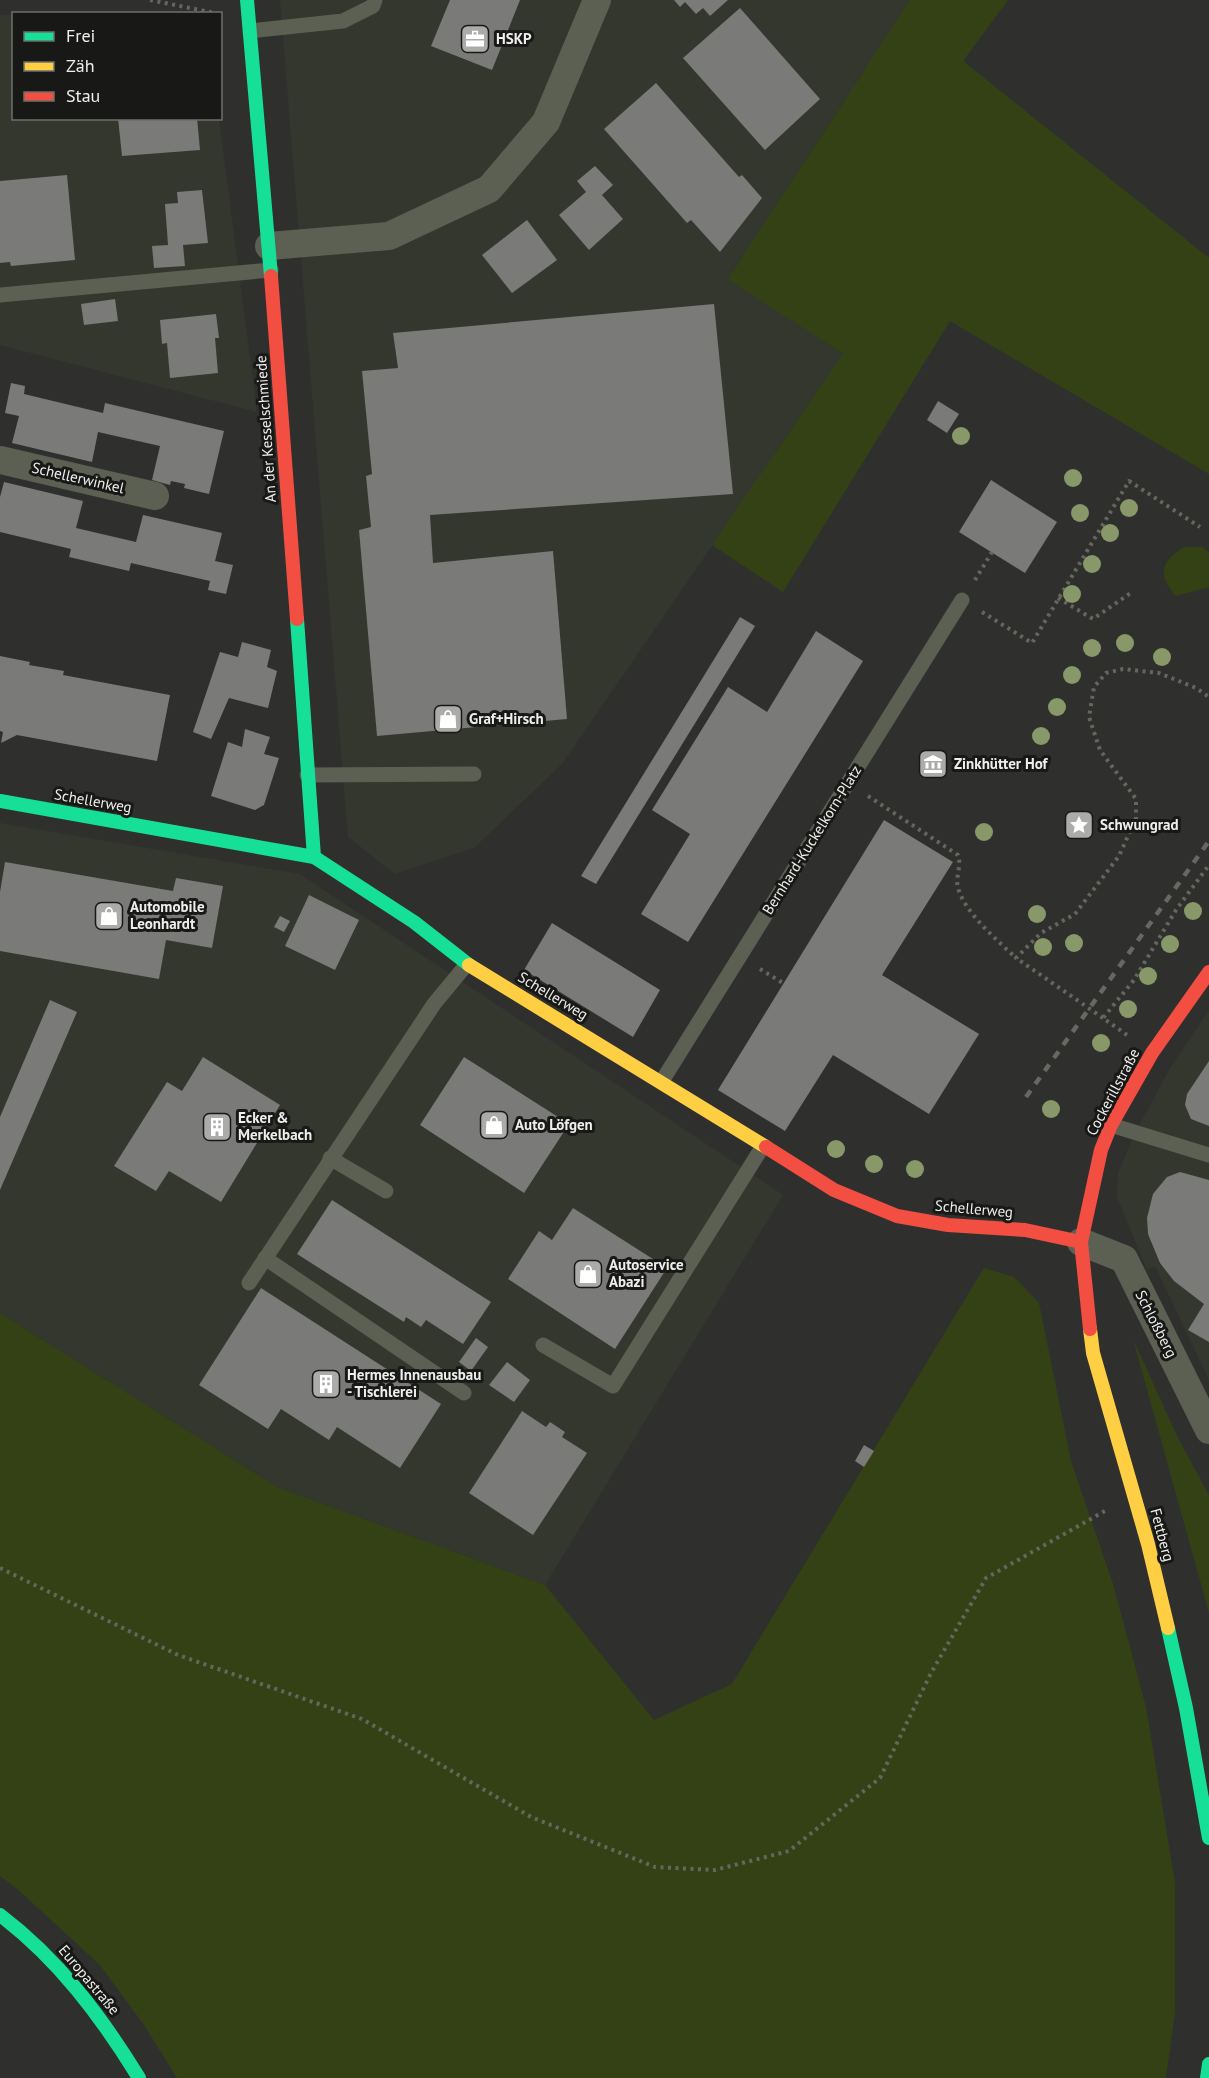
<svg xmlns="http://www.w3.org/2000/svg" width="1209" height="2078" font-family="'PT Sans',sans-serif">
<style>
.built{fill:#33372e}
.green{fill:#344115}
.building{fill:#7a7a79}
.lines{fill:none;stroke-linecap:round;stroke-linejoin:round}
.path{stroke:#65675f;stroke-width:4;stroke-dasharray:3 4.5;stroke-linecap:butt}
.lane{stroke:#5b6053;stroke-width:15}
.street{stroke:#5b6053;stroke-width:28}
.fast{stroke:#16e098;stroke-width:14}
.slow{stroke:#ffcf43;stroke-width:14}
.jam{stroke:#f24e42;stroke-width:14}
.rail{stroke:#666861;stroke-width:4.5;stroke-dasharray:8 8;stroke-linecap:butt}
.tree{fill:#889868}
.labels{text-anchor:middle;stroke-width:6;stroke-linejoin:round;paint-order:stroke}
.poi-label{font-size:15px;font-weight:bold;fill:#eeefec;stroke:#181917;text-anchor:start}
.street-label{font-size:15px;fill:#eeefec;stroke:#181917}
</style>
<rect width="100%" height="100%" fill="#2f302e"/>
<g class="built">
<polygon points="280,0 910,0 728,279 844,354 562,764 474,848 395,874 348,837"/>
<polygon points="0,15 13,15 14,118 219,119 257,412 0,345"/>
<polygon points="0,823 300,874 783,1195 545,1585 277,1487 0,1313"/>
<polygon points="1209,1010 1209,1380 1155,1266 1147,1270 1117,1197 1118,1173 1136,1131 1172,1065"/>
</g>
<g class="green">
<polygon points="910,0 1008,0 963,61 1209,258 1209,474 950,321 783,592 712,545 843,354 728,279"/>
<path d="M1184 547H1202L1209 552V587L1176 596C1157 575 1161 561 1184 547Z"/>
<polygon points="984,1268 1014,1277 1039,1303 1071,1461 1113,1584 1146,1707 1175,1883 1175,2012 1166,2078 177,2078 144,2025 100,1965 15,1887 0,1876 0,1313 277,1487 545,1585 654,1720 732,1684"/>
<polygon points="1133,1339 1178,1438 1209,1495 1209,1613"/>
</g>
<g class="building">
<polygon points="450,0 520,0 492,70 431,46"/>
<polygon points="674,0 728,0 710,16 703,8 696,14 685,2 680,7"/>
<polygon points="740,8 820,99 765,150 683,58"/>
<polygon points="656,83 739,177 742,175 762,198 720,252 691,220 687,223 604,129"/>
<polygon points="118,118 197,118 200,150 122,156"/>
<polygon points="595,166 613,185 602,195 623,219 589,250 559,215 586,192 577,181"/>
<polygon points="67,175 75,260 11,266 10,262 0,263 0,181"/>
<polygon points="202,190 208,243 183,245 185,266 154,268 152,246 168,245 165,204 178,203 177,192"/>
<polygon points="527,220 557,260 512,293 482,255"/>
<polygon points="115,299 118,321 84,325 81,304"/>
<polygon points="714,304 733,494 430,515 433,563 553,551 567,719 377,736 359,530 371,527 366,476 372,474 362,371 398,368 393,333"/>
<polygon points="216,314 219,338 215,338 218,373 170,378 167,343 162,344 160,320"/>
<polygon points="11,383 25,386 24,394 103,413 105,403 224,431 209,494 184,488 185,484 171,481 170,485 152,480 160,446 98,432 92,462 12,443 19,416 5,413"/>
<polygon points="938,401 959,414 947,433 927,420"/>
<polygon points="991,480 1057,522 1025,573 959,532"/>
<polygon points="4,482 83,501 76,528 136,542 143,515 222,533 215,561 233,565 226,594 208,590 210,581 131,563 129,571 69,557 71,549 0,532 0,497"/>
<polygon points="740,617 755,626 596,884 581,876"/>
<polygon points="816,631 863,661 688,942 641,914 690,834 652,810 728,687 767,712"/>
<polygon points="242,642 271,650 267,667 277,671 268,708 229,698 211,739 193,732 220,652 238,657"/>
<polygon points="0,656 30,662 29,665 64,671 63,675 170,695 157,761 17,735 1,743 3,732 0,731"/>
<polygon points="245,729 270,737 264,754 279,758 264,805 255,810 211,796 228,742 242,747"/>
<polygon points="884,820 953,862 882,975 979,1034 929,1114 833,1055 785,1131 718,1090"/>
<polygon points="5,862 173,891 176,878 223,886 212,948 166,940 159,979 0,951 0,892"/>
<polygon points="309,895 359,920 335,970 285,946"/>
<polygon points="280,916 290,921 284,932 274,927"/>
<polygon points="552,923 660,990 633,1037 524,970"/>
<polygon points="50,1000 77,1012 0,1190 0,1117"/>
<polygon points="203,1057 280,1105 221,1202 169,1171 156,1191 114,1166 167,1082 182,1091"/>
<polygon points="464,1057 569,1124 524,1193 420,1125"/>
<polygon points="1209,1061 1209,1126 1191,1119 1185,1105 1187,1094"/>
<polygon points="1180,1172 1209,1180 1209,1342 1188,1330 1204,1304 1174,1281 1160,1263 1148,1234 1147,1218 1153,1194 1167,1177"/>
<polygon points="332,1200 491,1302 463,1344 426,1320 421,1327 406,1317 404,1322 297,1254"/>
<polygon points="573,1208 667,1268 615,1349 508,1279 539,1231 552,1240"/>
<polygon points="261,1288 441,1404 400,1468 337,1427 329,1440 281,1409 268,1429 199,1385"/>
<polygon points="476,1338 488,1347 471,1371 459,1362"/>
<polygon points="507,1362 530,1380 514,1402 489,1385"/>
<polygon points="522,1411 546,1427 550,1422 565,1432 562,1437 587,1453 533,1535 469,1493"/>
<polygon points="864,1445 874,1451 864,1467 855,1461"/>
</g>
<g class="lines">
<g class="path">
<polyline points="150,0 215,13"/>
<polyline points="975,580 992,552"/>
<polyline points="1058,598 1093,619 1132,592"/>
<polyline points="982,612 1032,643 1129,481 1200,527"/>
<path d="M868 796 958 855C962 866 955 877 958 888 965 913 997 940 1016 958"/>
<polyline points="760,969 783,983"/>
<polyline points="1103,1018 1016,958 1041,933 1075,914 1119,856 1136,818 1136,799 1100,750 1089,717 1094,687 1106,673 1123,669 1159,673 1196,688 1209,697"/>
<polyline points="1127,1035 1103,1018 1134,980 1176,910 1209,865"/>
<polyline points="0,1568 178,1655 362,1719 531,1817 655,1867 715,1870 789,1851 880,1778 931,1673 986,1578 1105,1511"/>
</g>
<g class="lane">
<polyline points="250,31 343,21 373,6 375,0"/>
<polyline points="0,295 271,270"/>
<polyline points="307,775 474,774"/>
<polyline points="662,1081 962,600"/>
<polyline points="1111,1125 1209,1155"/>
<polyline points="330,1158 386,1191"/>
<polyline points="265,1258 464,1393"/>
<polyline points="249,1283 434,1004 467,964"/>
<polyline points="543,1345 613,1386 763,1146"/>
</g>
<g class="street">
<polyline points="269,246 389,236 489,189 546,122 597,0"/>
<polyline points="0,460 155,496"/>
<polyline points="1081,1242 1124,1259 1209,1430"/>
</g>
<g class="fast">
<polyline points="247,0 271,276"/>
<polyline points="297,619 314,857"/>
<polyline points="0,801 314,857 414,922 469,965"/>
<polyline points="1168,1628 1186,1708 1209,1838"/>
<path d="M0 1915C58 1959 101 2016 139 2078"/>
<polyline points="1207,2078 1209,2064"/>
</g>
<g class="slow">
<polyline points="469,965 766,1147"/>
<polyline points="1090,1329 1093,1353 1148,1544 1168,1628"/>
</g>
<g class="jam">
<polyline points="271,276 297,619"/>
<polyline points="766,1147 834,1190 897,1216 948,1225 1025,1230 1081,1242"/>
<polyline points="1090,1329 1081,1242 1101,1150 1111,1125 1152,1053 1209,972"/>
</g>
<polyline class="rail" points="1026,1097 1209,841"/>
</g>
<g class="tree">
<circle cx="961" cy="436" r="9"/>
<circle cx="1073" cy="478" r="9"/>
<circle cx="1129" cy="508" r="9"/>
<circle cx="1080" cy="513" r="9"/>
<circle cx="1110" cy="533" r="9"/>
<circle cx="1092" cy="564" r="9"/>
<circle cx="1072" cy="594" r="9"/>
<circle cx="1125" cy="643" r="9"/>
<circle cx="1092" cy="648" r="9"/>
<circle cx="1162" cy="657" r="9"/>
<circle cx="1072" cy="675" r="9"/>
<circle cx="1057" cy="707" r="9"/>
<circle cx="1041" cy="736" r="9"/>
<circle cx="984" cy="832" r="9"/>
<circle cx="1193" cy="911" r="9"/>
<circle cx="1037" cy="914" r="9"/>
<circle cx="1074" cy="943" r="9"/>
<circle cx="1170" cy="944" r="9"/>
<circle cx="1043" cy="947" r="9"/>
<circle cx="1148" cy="976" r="9"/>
<circle cx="1128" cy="1009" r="9"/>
<circle cx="1101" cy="1043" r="9"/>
<circle cx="1051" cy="1109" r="9"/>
<circle cx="836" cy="1149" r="9"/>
<circle cx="874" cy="1164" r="9"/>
<circle cx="915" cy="1169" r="9"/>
</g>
<defs>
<g id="office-square" transform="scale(1.5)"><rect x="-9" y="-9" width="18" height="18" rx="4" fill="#abacaa" stroke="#181917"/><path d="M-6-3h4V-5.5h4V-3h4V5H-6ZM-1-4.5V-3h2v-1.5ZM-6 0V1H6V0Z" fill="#fff"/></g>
<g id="shop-square" transform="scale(1.5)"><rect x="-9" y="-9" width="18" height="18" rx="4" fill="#abacaa" stroke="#181917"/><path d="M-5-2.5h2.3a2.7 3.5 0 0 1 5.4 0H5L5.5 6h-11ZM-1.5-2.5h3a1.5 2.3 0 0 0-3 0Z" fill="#fff"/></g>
<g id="museum-square" transform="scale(1.5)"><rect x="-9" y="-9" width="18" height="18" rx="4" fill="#abacaa" stroke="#181917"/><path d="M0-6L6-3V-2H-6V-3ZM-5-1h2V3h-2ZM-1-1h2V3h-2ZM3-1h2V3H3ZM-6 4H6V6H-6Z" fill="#fff"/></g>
<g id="sight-square" transform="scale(1.5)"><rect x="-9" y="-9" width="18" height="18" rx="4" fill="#abacaa" stroke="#181917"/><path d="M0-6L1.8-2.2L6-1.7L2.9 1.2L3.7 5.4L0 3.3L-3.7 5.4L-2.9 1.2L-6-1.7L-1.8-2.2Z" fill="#fff"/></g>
<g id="building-square" transform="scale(1.5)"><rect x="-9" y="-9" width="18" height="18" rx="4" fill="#abacaa" stroke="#181917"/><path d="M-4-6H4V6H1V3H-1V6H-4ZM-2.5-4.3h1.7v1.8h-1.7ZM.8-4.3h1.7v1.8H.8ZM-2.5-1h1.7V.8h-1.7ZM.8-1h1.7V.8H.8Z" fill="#fff"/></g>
</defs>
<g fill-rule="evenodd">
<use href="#office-square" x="475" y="39"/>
<use href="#shop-square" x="448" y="719"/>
<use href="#museum-square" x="933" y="764"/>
<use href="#sight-square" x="1079" y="825"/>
<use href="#shop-square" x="109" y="916"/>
<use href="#shop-square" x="494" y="1125"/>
<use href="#building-square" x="217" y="1127"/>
<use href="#shop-square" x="588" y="1274"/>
<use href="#building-square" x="326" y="1384"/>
</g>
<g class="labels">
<g class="poi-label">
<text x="496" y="44">HSKP</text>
<text x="469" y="724">Graf+Hirsch</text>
<text x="954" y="769">Zinkhütter Hof</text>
<text x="1100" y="830">Schwungrad</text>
<text x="130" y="912">Automobile<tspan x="130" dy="17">Leonhardt</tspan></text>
<text x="238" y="1123">Ecker &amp;<tspan x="238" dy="17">Merkelbach</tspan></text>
<text x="515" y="1130">Auto Löfgen</text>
<text x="609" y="1270">Autoservice<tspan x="609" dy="17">Abazi</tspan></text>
<text x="347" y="1380">Hermes Innenausbau<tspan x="347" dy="17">- Tischlerei</tspan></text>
</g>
<g class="street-label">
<text transform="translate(266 429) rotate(-94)" y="5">An der Kesselschmiede</text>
<text transform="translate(78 478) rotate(13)" y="5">Schellerwinkel</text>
<text transform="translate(93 801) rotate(10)" y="5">Schellerweg</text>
<text transform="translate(812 840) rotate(-58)" y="5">Bernhard-Kuckelkorn-Platz</text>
<text transform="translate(553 996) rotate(31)" y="5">Schellerweg</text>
<text transform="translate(1113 1092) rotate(-62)" y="5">Cockerillstraße</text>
<text transform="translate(974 1209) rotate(5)" y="5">Schellerweg</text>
<text transform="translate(1156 1324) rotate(63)" y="5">Schloßberg</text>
<text transform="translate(1162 1535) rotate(75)" y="5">Fettberg</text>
<text transform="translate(89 1980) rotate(50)" y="5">Europastraße</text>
</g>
</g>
<rect x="12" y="12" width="210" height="108" fill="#181917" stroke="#6e6f6c" stroke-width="1.5"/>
<rect x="24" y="32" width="30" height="9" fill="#16e098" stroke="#6e6f6c" stroke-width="1.5"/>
<text x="66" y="42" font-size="18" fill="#eeefec">Frei</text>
<rect x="24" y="62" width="30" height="9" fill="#ffcf43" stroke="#6e6f6c" stroke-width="1.5"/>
<text x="66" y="72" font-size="18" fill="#eeefec">Zäh</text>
<rect x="24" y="92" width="30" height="9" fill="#f24e42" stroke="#6e6f6c" stroke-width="1.5"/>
<text x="66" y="102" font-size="18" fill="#eeefec">Stau</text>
</svg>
